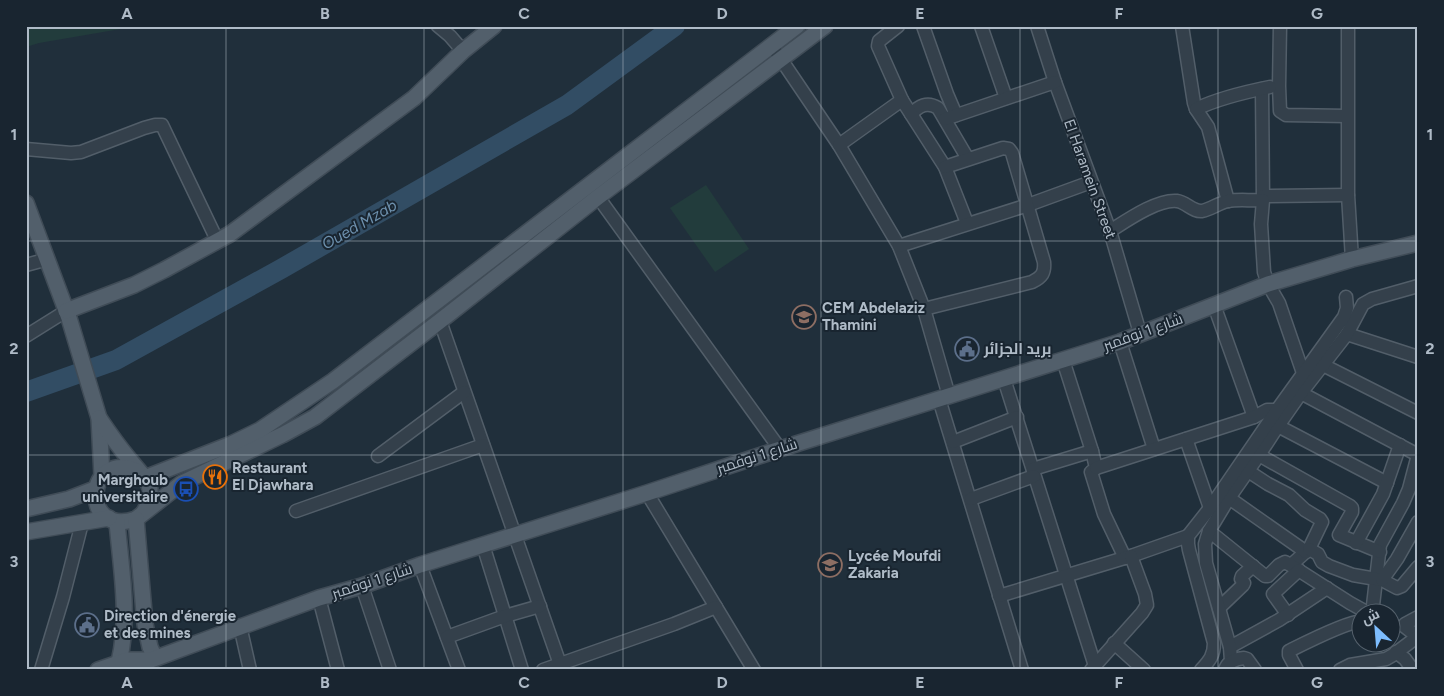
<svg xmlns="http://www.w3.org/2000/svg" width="1444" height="696" font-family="Figtree,Cairo,sans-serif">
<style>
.green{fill:#223c3c}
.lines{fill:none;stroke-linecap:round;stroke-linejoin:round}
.river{stroke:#324d64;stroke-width:20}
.minor-casing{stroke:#525e69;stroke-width:15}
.major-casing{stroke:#404c57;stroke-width:18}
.minor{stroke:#34404b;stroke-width:12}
.major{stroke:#525f6b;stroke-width:15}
.grid{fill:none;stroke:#afbbc7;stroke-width:1;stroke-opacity:0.55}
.labels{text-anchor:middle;stroke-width:4;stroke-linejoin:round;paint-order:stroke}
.street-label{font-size:15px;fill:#afbbc7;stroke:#192530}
.poi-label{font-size:15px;font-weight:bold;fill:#afbbc7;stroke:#192530;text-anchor:start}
.water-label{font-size:16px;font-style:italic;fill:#6d90ad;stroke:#192530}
.neatline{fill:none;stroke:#afbbc7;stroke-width:2}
.grid-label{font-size:16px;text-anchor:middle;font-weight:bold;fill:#afbbc7}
</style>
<rect width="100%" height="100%" fill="#202f3b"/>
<g class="green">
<polygon points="26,26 138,26 39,43 26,47"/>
<polygon points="706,185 749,249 715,272 670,208"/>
</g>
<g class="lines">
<polyline class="river" points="26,392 116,360 281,269 567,105 675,26"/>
<g class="minor-casing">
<g id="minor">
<polyline points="438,26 450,36 463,51"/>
<polyline points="898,26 879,41 878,46 902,100"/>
<polyline points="923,26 947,94 956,115"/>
<polyline points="981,26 1006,98"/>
<polyline points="1037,26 1055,82 1110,231 1140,333"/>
<polyline points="1182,26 1194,103 1196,109 1208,127 1228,201"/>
<polyline points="1280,26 1279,86 1280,111 1286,115 1347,116"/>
<polyline points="1348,26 1348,195 1352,259"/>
<polyline points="772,46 839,145 899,246 924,309 949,396"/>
<polyline points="1262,89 1263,200"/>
<path d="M1196 109C1219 98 1245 92 1270 87"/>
<path d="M911 114C919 106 927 101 938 108L968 159"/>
<polyline points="945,119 1055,82"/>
<polyline points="839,145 902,100 945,167 967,223"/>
<polyline points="26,149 71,153 81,152 144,128 155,125 162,125 217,240"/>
<polyline points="1263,196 1348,195"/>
<polyline points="598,197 780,449"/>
<path d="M1110 231C1126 221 1157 199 1177 201 1186 202 1193 212 1202 211 1211 209 1219 203 1228 201 1239 199 1252 201 1263 200L1261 224 1264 272 1268 284 1279 303 1303 373"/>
<polyline points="899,246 1028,205 1091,182"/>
<polyline points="26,265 48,259"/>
<polyline points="1214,305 1254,417"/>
<path d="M924 309 1032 282C1042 277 1045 273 1044 262L1012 153 1009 149 1003 148 945 167"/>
<polyline points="440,321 562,670"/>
<polyline points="1347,334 1418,357"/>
<polyline points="26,336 66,311"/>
<polyline points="1120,342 1154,449"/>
<polyline points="1063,360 1092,451 1096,468 1091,472 1104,514 1125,558"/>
<polyline points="1323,365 1418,413"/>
<polyline points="1004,379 1095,666"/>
<polyline points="1301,393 1418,455 1409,489 1403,503 1380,545 1372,614"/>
<polyline points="939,399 1022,670"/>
<polyline points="1278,426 1387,483"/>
<polyline points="1186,439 1210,508"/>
<polyline points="953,442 1017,417"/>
<polyline points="1259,455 1350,506 1352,508 1352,512 1339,535 1380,552"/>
<polyline points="378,456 464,392"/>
<polyline points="1096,468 1254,417 1267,410 1277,410"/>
<polyline points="1033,469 1092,451"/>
<polyline points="1248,471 1268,484 1289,495 1305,510 1320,519 1322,522 1309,549 1291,565"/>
<polyline points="647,493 754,670"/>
<polyline points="1229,498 1306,552"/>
<polyline points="971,499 1034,476"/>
<polyline points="296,511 483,445"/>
<polyline points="1209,531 1265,576 1268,576 1279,565 1285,562 1292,566 1350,603 1370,614"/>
<polyline points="1356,543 1383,494 1400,445"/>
<polyline points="483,545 522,670"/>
<polyline points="1309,549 1318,554 1322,562 1329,566 1353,575 1382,580 1397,588 1402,586 1418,567"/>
<polyline points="420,565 459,670"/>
<polyline points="1382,580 1397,559 1418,522"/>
<polyline points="362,586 390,670"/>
<polyline points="999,596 1131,556 1188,536"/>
<polyline points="319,598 338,670"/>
<polyline points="1219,608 1243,585 1244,583 1241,579 1242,576 1253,566"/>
<polyline points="1288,615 1273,594 1299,570"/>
<polyline points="1418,617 1405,624 1404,626 1418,637"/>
<polyline points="240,626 250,670"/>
<polyline points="447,637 505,616 540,606"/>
<polyline points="1114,643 1144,670"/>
<polyline points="1230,647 1279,620 1327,588"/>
<polyline points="1396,652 1405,659 1413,670"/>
<polyline points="1231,661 1230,647 1206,563 1205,544 1209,531 1229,498 1259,455 1278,426 1301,393 1347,334 1363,304 1372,299 1418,286"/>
<polyline points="41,670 63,597 82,523"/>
<polyline points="543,670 674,624 716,607"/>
<polyline points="1091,670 1142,613 1147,605 1145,594 1131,556"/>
<path d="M1201 670C1209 661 1214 656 1214 643L1189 550 1188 544V536L1210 508 1277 410 1344 317 1347 308 1346 297"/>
<path d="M1225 670C1227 662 1236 659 1244 658L1247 659 1255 670"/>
<path d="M1297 670 1289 655V651C1305 643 1346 622 1362 621"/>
<polyline points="1340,670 1350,665 1386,659 1393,655 1417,637"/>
</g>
</g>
<g class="major-casing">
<g id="major">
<polyline points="26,203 69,318 99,418 102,476"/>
<polyline points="66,311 134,285 164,270 230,234 414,98 463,51 494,26"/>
<path d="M99 418C109 433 119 447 130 460 136 468 145 476 149 485 152 495 149 504 144 512"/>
<path d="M139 472C85 447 79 538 136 519L182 483 282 435 315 417 440 321 598 197 825 26"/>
<polyline points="145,478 229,445 260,430 333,381 797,26"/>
<polyline points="26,509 69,499 95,489"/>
<polyline points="136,519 145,624 150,647 155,658"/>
<path d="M117 522C121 568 130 616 119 662"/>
<polyline points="26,532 109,518"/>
<polyline points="98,670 127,660 151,660 319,598 362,586 420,565 647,493 780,449 1120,342 1268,284 1352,259 1418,243"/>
</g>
</g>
<use href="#minor" class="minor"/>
<use href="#major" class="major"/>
</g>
<path class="grid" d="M226 26V670M424 26V670M623 26V670M821 26V670M1020 26V670M1218 26V670M26 241H1418M26 455H1418"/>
<defs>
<g id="school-ring" transform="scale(1.25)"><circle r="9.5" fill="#192530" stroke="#8d6e63" stroke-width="1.5"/><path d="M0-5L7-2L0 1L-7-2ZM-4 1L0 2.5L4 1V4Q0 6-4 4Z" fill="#8d6e63"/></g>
<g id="civic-ring" transform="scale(1.25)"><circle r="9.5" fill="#192530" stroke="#5c6f8a" stroke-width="1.5"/><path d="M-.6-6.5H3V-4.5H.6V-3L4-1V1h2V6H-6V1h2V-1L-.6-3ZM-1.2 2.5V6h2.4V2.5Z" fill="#5c6f8a"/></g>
<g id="restaurant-ring" transform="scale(1.25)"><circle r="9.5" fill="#192530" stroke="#e8710a" stroke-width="1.5"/><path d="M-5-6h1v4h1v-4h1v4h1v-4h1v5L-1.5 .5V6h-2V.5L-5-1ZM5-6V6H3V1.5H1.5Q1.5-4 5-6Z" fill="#e8710a"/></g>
<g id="bus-ring" transform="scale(1.25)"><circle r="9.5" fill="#192530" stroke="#1a4fb4" stroke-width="1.5"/><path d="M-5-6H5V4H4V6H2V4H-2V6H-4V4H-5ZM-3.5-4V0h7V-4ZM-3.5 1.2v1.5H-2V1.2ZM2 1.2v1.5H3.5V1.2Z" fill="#1a4fb4"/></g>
</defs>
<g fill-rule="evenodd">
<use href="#school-ring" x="804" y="317"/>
<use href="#civic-ring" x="967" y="349"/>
<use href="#restaurant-ring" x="215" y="477"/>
<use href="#bus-ring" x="186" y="489"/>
<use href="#school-ring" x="830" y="565"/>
<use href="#civic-ring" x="87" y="625"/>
</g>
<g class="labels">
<g class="street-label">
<text transform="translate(1090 179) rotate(70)" y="5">El Haramein Street</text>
<text transform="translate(1143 332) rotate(-20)" y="5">شارع 1 نوفمبر</text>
<text transform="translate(757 456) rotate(-18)" y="5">شارع 1 نوفمبر</text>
<text transform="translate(372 581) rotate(-18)" y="5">شارع 1 نوفمبر</text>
</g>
<g class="poi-label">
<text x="822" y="313">CEM Abdelaziz<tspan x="822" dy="17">Thamini</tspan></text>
<text x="984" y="354">بريد الجزائر</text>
<text x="232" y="473">Restaurant<tspan x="232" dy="17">El Djawhara</tspan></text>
<text x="168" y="485" text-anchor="end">Marghoub<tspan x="168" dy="17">universitaire</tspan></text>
<text x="848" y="561">Lycée Moufdi<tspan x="848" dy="17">Zakaria</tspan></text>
<text x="104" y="621">Direction d'énergie<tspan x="104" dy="17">et des mines</tspan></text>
</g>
<g class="water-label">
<text transform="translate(359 224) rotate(-30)" y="6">Oued Mzab</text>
</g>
</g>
<rect width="1444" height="696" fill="none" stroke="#192530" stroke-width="55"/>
<g transform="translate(1376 628) rotate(334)"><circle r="24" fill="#192530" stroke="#55616c"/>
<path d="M0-4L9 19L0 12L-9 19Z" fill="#7dbdfe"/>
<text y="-8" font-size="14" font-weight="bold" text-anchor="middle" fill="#afbbc7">ش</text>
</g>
<rect x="28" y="28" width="1388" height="640" class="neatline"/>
<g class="grid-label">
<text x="127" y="19">A</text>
<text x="325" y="19">B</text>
<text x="524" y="19">C</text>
<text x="722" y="19">D</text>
<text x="920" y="19">E</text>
<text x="1119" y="19">F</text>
<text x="1317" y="19">G</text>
<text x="14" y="140">1</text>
<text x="1430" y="140">1</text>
<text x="14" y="354">2</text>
<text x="1430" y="354">2</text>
<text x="14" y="567">3</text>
<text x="1430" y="567">3</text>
<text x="127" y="688">A</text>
<text x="325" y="688">B</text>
<text x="524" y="688">C</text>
<text x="722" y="688">D</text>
<text x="920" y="688">E</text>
<text x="1119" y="688">F</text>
<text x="1317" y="688">G</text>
</g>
</svg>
